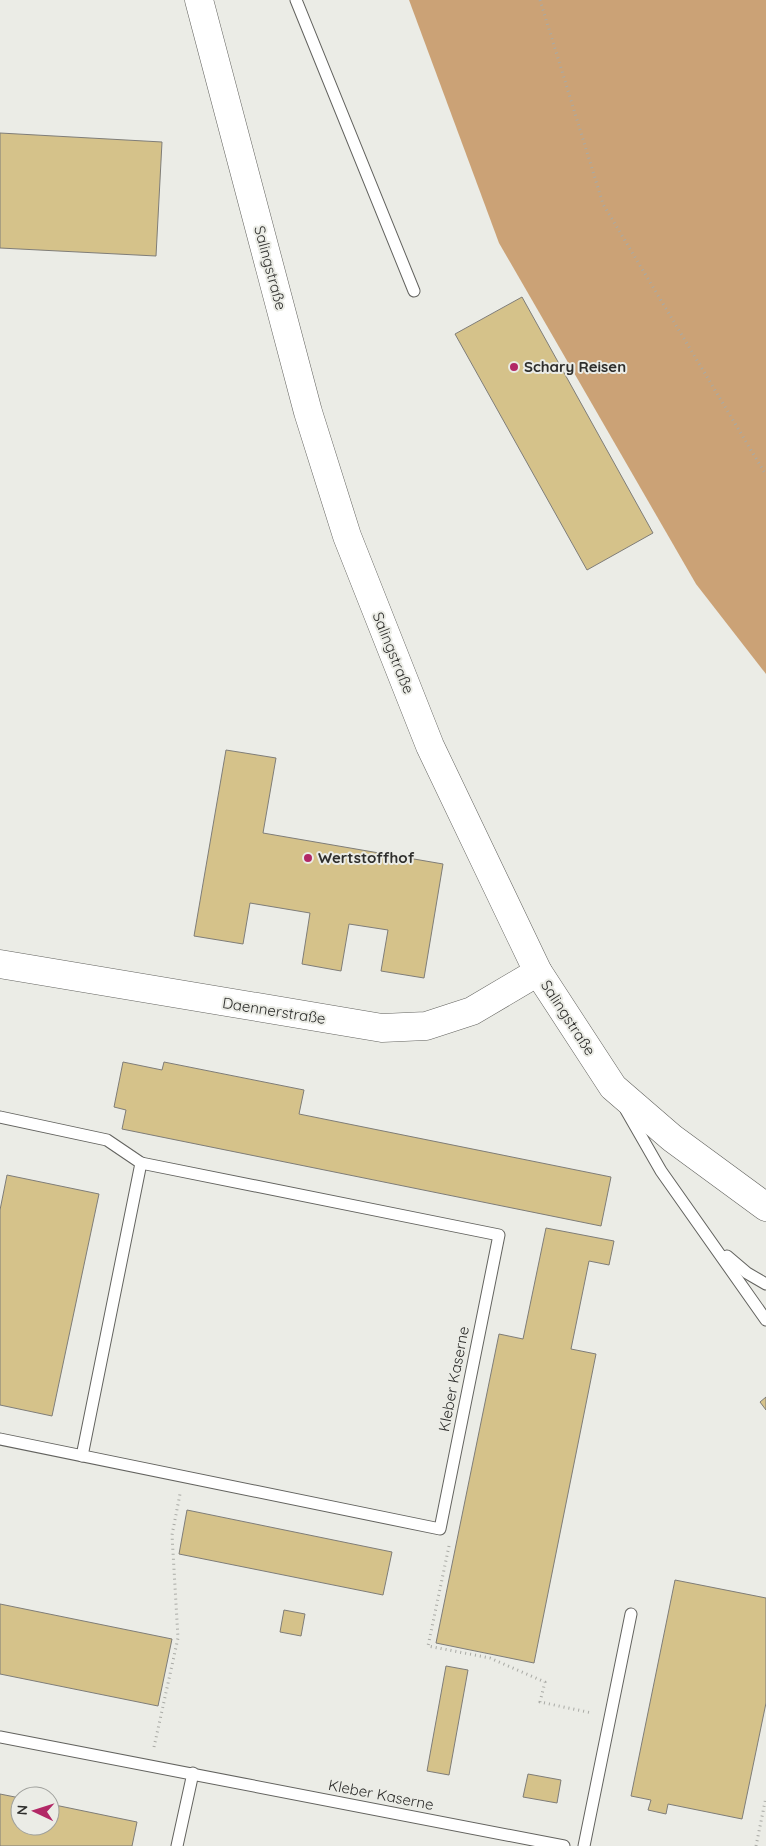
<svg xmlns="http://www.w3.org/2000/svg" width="766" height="1846" font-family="Quicksand,sans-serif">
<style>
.forest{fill:#cba276}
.building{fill:#d5c28a;stroke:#7f7d78}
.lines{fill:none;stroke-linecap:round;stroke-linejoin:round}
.lane-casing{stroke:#63635f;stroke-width:13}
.secondary-casing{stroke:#63635f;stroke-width:29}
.path{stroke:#a9aaa5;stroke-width:3;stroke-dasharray:1 4;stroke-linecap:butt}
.lane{stroke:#fff;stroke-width:11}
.secondary{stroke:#fff;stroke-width:28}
.poi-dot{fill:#b22866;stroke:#ebece6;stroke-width:2}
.labels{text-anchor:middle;stroke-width:4;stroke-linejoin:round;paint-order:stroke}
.street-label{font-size:15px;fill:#2e2e2c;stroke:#ebece6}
.poi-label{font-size:15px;font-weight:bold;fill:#2e2e2c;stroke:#ebece6;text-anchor:start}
</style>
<rect width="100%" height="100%" fill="#ebece6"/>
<polygon class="forest" points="409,0 766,0 766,674 696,584 499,243"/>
<g class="building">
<polygon points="0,133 162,142 156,256 0,248"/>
<polygon points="522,297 653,533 587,570 455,334"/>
<polygon points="226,750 276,758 263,833 443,864 424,978 381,971 388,930 349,924 341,971 302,964 310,913 250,903 243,944 194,936"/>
<polygon points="123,1062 162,1070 164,1062 304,1090 299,1114 611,1177 601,1226 122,1129 126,1110 114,1107"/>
<polygon points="7,1175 99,1194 52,1416 0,1405 0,1210"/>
<polygon points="546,1228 614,1241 609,1265 589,1261 571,1349 596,1354 534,1663 436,1643 499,1334 523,1339"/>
<polygon points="766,1397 766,1410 760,1402"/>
<polygon points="187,1510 392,1552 383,1595 179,1554"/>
<polygon points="675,1580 766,1598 766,1703 742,1819 668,1804 666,1814 648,1810 651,1800 631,1796"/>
<polygon points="0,1604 172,1639 158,1706 0,1674"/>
<polygon points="284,1610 305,1614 301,1636 280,1632"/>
<polygon points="446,1666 468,1670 449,1775 427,1771"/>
<polygon points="528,1774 561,1780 557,1803 523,1797"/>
<polygon points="0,1794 20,1798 20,1826 50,1826 50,1804 137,1822 132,1846 0,1846"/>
</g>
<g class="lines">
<g class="lane-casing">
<g id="lane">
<polyline points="296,0 414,291"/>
<polyline points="626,1110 661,1171 766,1320"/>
<polyline points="0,1117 107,1140 141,1163 82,1456"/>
<polyline points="727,1256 747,1273 766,1284"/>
<polyline points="0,1439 440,1529 499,1235 141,1163"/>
<polyline points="0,1737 564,1846"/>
<polyline points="177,1846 193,1773"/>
<polyline points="584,1846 631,1614"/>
</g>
</g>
<g class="secondary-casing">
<g id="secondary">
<polyline points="199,0 308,412 347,536 430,746 538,972 613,1087 672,1138 766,1207"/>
<polyline points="0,964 382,1028 426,1026 472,1011 538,972"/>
</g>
</g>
<g class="path">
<polyline points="540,0 603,204 766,475"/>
<polyline points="449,1546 428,1646 490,1658 545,1682 540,1702 592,1713"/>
<polyline points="154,1747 178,1638 172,1535 180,1494"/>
<polyline points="756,1846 766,1797"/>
</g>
<use href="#lane" class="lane"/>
<use href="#secondary" class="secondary"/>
</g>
<g class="poi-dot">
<circle cx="514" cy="367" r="5"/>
<circle cx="308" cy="858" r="5"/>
</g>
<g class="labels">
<g class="street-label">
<text transform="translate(270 268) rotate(75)" y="5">Salingstraße</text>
<text transform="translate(393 653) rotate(68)" y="5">Salingstraße</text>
<text transform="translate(274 1011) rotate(9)" y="5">Daennerstraße</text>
<text transform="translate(568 1018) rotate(57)" y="5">Salingstraße</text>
<text transform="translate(454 1379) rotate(-79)" y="5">Kleber Kaserne</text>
<text transform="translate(381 1795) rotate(11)" y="5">Kleber Kaserne</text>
</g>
<g class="poi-label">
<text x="524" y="372">Schary Reisen</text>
<text x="318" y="863">Wertstoffhof</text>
</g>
</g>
<g transform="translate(35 1811) rotate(274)"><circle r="24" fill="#ebece6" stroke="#9fa09c"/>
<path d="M0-4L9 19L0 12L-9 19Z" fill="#b22866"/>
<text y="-8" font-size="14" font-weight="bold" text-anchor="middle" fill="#2e2e2c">N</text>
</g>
</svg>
